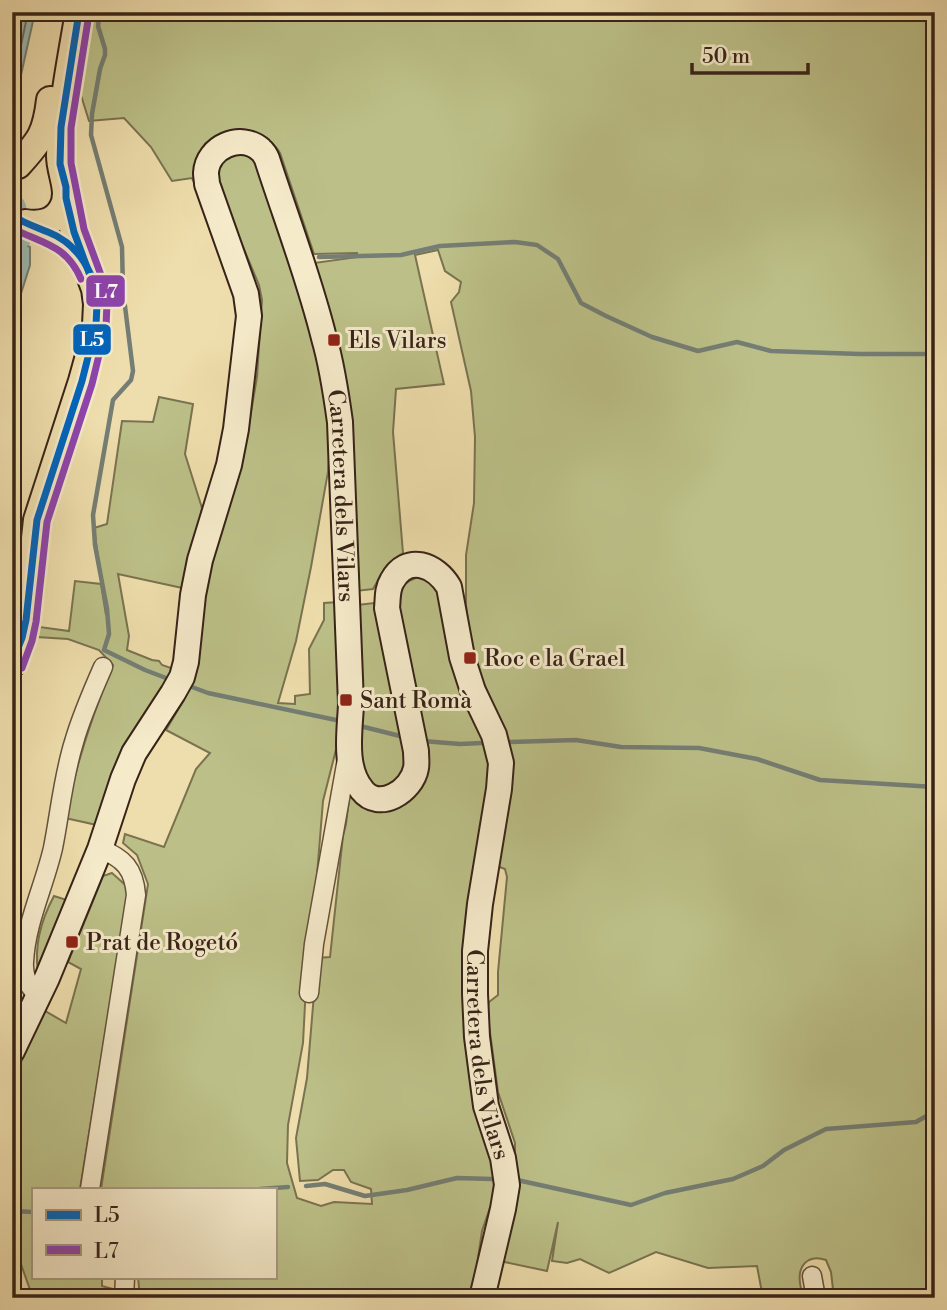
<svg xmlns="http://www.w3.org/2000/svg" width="947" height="1310" font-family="'Libre Bodoni',serif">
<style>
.green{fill:#bcc088;stroke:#7a7250;stroke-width:2}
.water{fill:#9cbbb2;stroke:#747e74;stroke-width:2}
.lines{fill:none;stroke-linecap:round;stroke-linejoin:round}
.shore{stroke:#6a6f65;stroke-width:2}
.stream{stroke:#747e74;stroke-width:4.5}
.river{stroke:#9cbbb2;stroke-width:28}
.street-casing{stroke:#65523d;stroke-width:21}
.secondary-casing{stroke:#372318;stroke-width:28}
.primary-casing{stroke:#372318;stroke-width:30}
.street{stroke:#f5eaca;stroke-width:18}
.secondary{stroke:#f5eaca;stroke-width:24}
.primary{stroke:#efdead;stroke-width:26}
.bus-1-casing{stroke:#f5eaca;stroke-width:12}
.bus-2-casing{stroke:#f5eaca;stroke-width:12}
.bus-1{stroke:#0065bd;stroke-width:7}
.bus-2{stroke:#8e44ad;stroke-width:7}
.poi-dot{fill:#8f2418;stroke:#f5eaca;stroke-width:2.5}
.labels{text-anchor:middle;stroke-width:6;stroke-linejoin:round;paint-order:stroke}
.poi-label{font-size:23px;fill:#372318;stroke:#f5eaca;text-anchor:start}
.street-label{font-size:23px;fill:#372318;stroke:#f5eaca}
.line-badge{stroke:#f5eaca;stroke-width:2.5}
.badge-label{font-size:19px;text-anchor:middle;font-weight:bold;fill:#fff}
</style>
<rect width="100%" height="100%" fill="#efdead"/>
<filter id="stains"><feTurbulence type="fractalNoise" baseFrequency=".00286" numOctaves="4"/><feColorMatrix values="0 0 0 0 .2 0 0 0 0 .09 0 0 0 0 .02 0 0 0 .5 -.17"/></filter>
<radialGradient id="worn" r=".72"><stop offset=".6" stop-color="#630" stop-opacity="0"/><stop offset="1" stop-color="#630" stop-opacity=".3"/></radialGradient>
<g class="green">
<path d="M86 12H935V1298H834L831 1272 826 1260C820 1258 815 1257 809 1260 795 1268 800 1285 803 1298H763L757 1266 708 1268 656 1252 609 1273 580 1259 567 1263 552 1261 558 1222 547 1271 500 1261 515 1163V1143L498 1092 487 1010 489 1002 498 995V972L507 877 505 869 497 866 509 748 508 738 477 668 470 638 466 605V555L474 503 475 437 471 391 451 302 459 292 461 282 445 271 438 250 415 255 444 384 396 389 393 432 403 553 387 565 373 589 356 591 347 398 348 389 332 320 314 263 358 257 357 253 314 254 280 153C276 146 272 143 265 138 243 123 225 128 208 148 202 155 196 161 194 171 193 176 195 182 196 187L192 178 172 181 151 147 124 118 89 121 79 89Z"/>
<path d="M231 153 253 155 260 167 321 349 331 429 328 472 311 567 296 641 278 703 295 704V696L310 694 309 649 324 620V603L338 602 345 714 323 801 315 900 309 928 303 1043 288 1125 287 1163 297 1198 321 1206 334 1202 372 1204 371 1189 351 1182 344 1170H333L318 1180 300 1181 296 1138 307 1078 317 958 330 957 343 836 346 824 350 791 420 782 397 613C399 591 399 582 422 576L440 590 483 734 492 778 469 913 496 1168V1190L482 1231 472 1298H140L138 1277H275V1189H101L148 884 137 855 123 843 125 834 164 847 196 769 210 753 166 730 186 696 193 679 203 600 216 549 243 459 257 377 262 300 259 285 217 185V166Z"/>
<path d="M159 397 193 404 185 454 202 508 200 526 187 589 118 574 129 636 127 650 152 660 159 661 162 665 174 669 97 825 65 818C76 765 92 715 113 665L99 650 68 639 37 637 40 627 69 631 75 581 101 584 106 615 94 528 107 524 122 421 153 422Z"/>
<polygon points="374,603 406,741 404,771 390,787 372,787 359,766 358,605"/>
<polygon points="112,873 131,890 116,967 80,1189 33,1189 33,1277 102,1277 102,1286 113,1289 114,1298 33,1298 12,1239 12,1081 45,1011 66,1023 81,969 68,962 103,876"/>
<path d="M54 896 70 901 38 972C34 945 41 920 54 896Z"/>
</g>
<g class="water">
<polygon points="12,12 35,12 21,75 14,122 18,142 12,145"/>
<polygon points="24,244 30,247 30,265 12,322 12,250"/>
</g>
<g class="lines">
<polyline class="shore" points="12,88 28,12"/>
<g class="stream">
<polyline points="100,12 98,26 105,49 105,55 100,69 92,114 91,135 122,247 123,290 133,371 131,380 113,400 93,515 95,545 107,609 109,634 104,650 145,670 166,678"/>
<polyline points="319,257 401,255 440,246 515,242 537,245 558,259 581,303 606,316 652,337 698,351 737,342 771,351 860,354 935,354"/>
<polyline points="192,687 208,693 336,720"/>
<polyline points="364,727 404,737"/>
<polyline points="423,741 460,744 482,743"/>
<polyline points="510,742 576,740 621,747 699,748 757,759 820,780 935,787"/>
<polyline points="517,1180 631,1205 665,1193 733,1179 763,1166 784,1150 826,1129 916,1122 935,1111"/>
<polyline points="306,1186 325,1184 365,1196 407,1190 457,1178 492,1179"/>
<polyline points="260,1189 288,1187"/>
<polyline points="12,1211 33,1212"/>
</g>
<polyline class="river" points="12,208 19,235"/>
<g class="street-casing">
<g id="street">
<polyline points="309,993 314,944 347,759"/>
<path d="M39 995C28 988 23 975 24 962 26 922 44 887 53 848 60 813 63 777 74 742 81 717 92 692 103 667"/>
<path d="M90 1189 136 895C134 869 124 858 100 849"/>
<polyline points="812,1276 816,1298"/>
<polyline points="124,1298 125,1277"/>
</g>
</g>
<g class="secondary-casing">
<g id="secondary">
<path id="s1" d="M12 1051 47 978 100 849 123 779 134 753 173 693 182 677 186 662 193 595 200 560 229 465 236 429 249 316 246 294 207 184C207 180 206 177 206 173 207 147 241 132 261 150 262 150 267 158 267 159 286 218 309 277 324 338 332 365 336 393 340 422L351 704C350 731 343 767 362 790 379 812 412 791 416 768 417 763 416 757 416 751L387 608C388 599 387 589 392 581 407 553 436 565 449 587L462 657 473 691 494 735 501 763 499 789 480 904 475 951V994L477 1037 486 1106 503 1158 507 1185 503 1209 482 1298"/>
</g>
</g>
<g class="primary-casing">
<g id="primary">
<path d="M18 165C41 140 46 133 50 100"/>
<path d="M25 223C40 225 54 223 62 209 72 192 60 174 60 156 61 108 71 60 79 12"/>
<polyline points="12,664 22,638 26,620 37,520 82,381 92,345 96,325 97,304 95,289 74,232 66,198"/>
</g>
</g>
<use href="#street" class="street"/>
<use href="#secondary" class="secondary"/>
<use href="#primary" class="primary"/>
<g class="bus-1-casing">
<g id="bus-1">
<path d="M12 215C23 223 36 227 48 232 69 240 82 255 91 275"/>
<polyline points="12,663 22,638 26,620 37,520 82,381 96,325 97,304 95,289 74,232 66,198 66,187 60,164 61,127 79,12"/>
</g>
</g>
<g class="bus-2-casing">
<g id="bus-2">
<path d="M12 228C42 244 66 244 81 279"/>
<polyline points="22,668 32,641 36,622 47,522 92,384 106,326 107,304 105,286 84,229 71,163 71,128 89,14"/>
</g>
</g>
<use href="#bus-1" class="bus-1"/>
<use href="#bus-2" class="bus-2"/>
</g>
<g class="poi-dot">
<rect x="327" y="333" width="14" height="14" rx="3.5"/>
<rect x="463" y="651" width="14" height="14" rx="3.5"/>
<rect x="339" y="693" width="14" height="14" rx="3.5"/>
<rect x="65" y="935" width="14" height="14" rx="3.5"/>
</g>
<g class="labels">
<g class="poi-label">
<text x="348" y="348">Els Vilars</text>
<text x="484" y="666">Roc e la Grael</text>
<text x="360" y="708">Sant Romà</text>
<text x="86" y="950">Prat de Rogetó</text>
</g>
<g class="street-label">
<text dy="8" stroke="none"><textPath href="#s1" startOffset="1362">Carretera dels Vilars</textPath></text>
<text dy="8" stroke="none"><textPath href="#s1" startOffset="2473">Carretera dels Vilars</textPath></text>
</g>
</g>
<g class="line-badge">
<rect x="85" y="274" width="41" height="34" rx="7" fill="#8e44ad"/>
<rect x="72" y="323" width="40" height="33" rx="7" fill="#0065bd"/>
</g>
<g class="badge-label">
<text x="106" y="298">L7</text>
<text x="92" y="346">L5</text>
</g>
<rect width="947" height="1310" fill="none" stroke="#efdead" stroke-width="42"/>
<rect x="14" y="14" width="919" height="1282" fill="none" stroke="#372318" stroke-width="3.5"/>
<rect x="21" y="21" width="905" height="1268" fill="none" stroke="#372318" stroke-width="2"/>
<rect x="32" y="1188" width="245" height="91" fill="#f5eaca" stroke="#a99a83" stroke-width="2"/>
<rect x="46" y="1210" width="35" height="10" fill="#0065bd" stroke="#a99a83" stroke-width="2"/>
<text x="94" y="1222" font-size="21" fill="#372318">L5</text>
<rect x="46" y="1245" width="35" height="10" fill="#8e44ad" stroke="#a99a83" stroke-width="2"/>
<text x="94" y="1258" font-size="21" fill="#372318">L7</text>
<path d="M692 63v10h116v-10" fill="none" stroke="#372318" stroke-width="3.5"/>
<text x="702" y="63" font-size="21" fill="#372318" stroke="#f5eaca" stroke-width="5" paint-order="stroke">50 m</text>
<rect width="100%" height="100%" filter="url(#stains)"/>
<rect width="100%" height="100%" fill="url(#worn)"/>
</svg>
